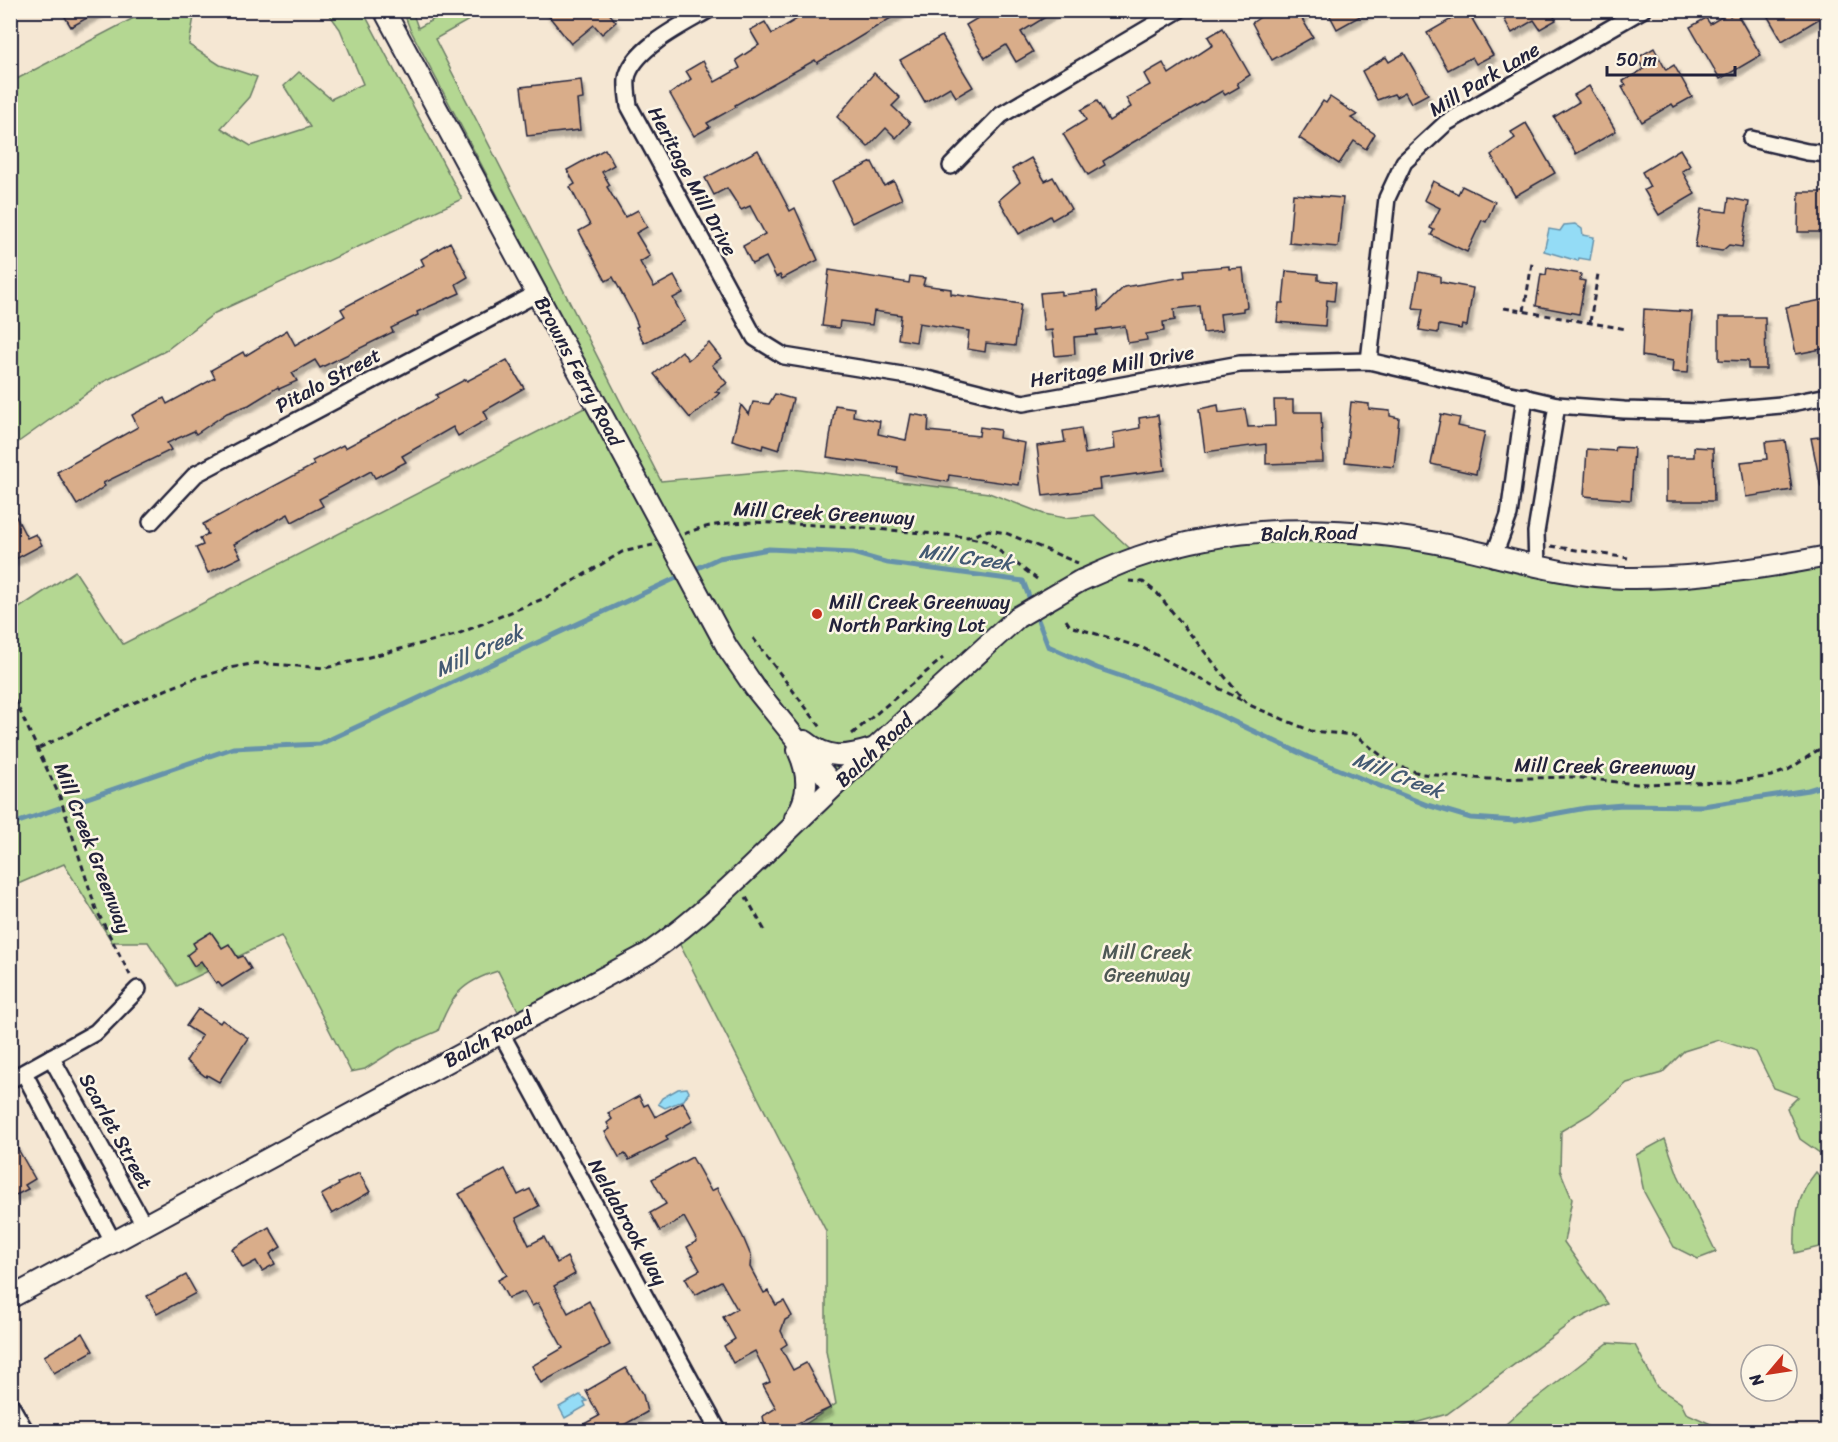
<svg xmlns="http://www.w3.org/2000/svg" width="1838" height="1442" font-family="Sriracha,sans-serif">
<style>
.green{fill:#b4d792;stroke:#6b7c66;stroke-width:1.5}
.water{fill:#94dcf6;stroke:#6692ab;stroke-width:1.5}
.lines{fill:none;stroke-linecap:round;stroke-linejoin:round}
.stream{stroke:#6692ab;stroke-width:5}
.building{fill:#d9ad8a;stroke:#22223b;stroke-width:1.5;filter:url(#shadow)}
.minor-casing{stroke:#22223b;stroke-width:20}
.tertiary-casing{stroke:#22223b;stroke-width:24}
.path{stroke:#22223b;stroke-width:3;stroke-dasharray:6 4.5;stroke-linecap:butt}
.minor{stroke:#fcf5e5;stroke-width:15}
.tertiary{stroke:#fcf5e5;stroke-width:20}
.tertiary-bridge-casing{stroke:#22223b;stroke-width:24;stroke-linecap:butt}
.tertiary-bridge{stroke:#fcf5e5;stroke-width:20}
.poi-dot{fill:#c8321e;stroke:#fcf5e5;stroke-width:2}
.labels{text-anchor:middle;stroke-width:5;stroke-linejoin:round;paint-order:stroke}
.street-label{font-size:20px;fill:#22223b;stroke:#fcf5e5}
.poi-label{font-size:20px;fill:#22223b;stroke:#fcf5e5;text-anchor:start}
.park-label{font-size:20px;fill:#4e5855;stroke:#fcf5e5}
.water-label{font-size:21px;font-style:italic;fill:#445a73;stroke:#fcf5e5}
</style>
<defs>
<filter id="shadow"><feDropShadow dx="3.5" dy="6" stdDeviation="1.5" flood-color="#0004"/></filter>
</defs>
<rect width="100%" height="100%" fill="#f5e7d3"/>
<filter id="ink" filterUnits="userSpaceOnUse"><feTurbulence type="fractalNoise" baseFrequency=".0167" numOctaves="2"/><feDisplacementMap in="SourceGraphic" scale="12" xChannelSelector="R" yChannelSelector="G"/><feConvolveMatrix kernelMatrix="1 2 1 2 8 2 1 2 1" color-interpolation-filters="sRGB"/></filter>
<g filter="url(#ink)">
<g class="green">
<polygon points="147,11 195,11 189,45 220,65 257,77 249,97 221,128 251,146 310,127 284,86 299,72 331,99 363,84 340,29 327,11 363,11 462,199 215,313 165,351 103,382 17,443 10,430 11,82"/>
<path d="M403 11H412L418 28 448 11H485L435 39 661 481 793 469 989 493 1044 514 1065 518 1094 515 1139 557 1214 537 1358 531 1625 578 1827 556V1158L1800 1139 1787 1108 1798 1097 1774 1088 1756 1052 1719 1040 1684 1051 1662 1073 1627 1083 1590 1114 1561 1131 1560 1170 1572 1199 1564 1242 1608 1304 1572 1322 1447 1414 1386 1431H795L836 1404 826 1351V1231L675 935 523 1020 498 971C461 982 451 996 438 1031L398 1048 365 1069 351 1072 281 936 177 986 148 942H112L64 864 11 887 10 614 75 571 123 644 596 402 650 485 410 29Z"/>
<polygon points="1665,1139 1678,1175 1716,1252 1698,1259 1674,1247 1644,1192 1636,1155"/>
<path d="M1816 1172 1827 1185V1245L1795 1253C1794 1222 1796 1196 1816 1172Z"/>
<polygon points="1608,1343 1635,1345 1657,1387 1681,1403 1686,1413 1713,1425 1713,1431 1498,1431 1524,1408"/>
</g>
<g class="water">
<polygon points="1575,224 1582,229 1583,235 1594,237 1590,260 1579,258 1578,261 1544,251 1549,229 1560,231 1564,225"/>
<polygon points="687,1088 689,1092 684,1100 665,1108 658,1104 662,1098 678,1089"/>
<polygon points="580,1395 587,1401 584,1402 586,1406 565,1418 559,1407"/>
</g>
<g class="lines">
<g class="stream">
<polyline points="70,804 233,748 320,744 719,558 769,549 853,553 888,563 1023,581 1048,646 1097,668 1182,697 1308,757 1427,805 1471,818 1515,821 1586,808 1623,805 1703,806 1808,790 1828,784"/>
<polyline points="10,825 59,808"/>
</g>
</g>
<g class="building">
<polygon points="61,10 101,10 71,27"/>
<polygon points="544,10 612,10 609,13 616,22 602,34 594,25 571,44"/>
<polygon points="799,10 904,10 817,63 815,60 735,105 736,107 707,123 710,127 694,136 670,94 691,79 686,71 703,61 715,82 740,68 736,60 759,45 750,30 765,22 772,34 802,16"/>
<polygon points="991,10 1057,10 1021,32 1033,52 1016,62 1006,45 985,58 966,25"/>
<polygon points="1270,10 1305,12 1302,19 1313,37 1272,60 1252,23"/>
<polygon points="1327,10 1371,10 1337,29"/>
<polygon points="1467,10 1493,55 1476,64 1472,57 1448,70 1427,33"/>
<polygon points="1499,10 1550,10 1556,20 1540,29 1534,20 1512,33"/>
<polygon points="1764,10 1827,10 1827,14 1782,41"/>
<polygon points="1736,12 1761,55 1720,79 1690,27 1706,18 1710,24 1728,13 1730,16"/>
<polygon points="1223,28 1250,75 1237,83 1239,87 1225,95 1222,91 1130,144 1103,161 1105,165 1088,175 1063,134 1086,120 1081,110 1097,101 1109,121 1131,107 1126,98 1150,85 1144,74 1163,63 1169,74 1213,45 1208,37"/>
<polygon points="942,36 973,87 956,97 950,87 925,102 900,60"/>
<polygon points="1654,48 1666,70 1674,65 1692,97 1674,107 1672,104 1642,122 1622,87 1626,85 1623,81 1644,69 1637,58"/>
<polygon points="1404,53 1428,94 1411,103 1405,92 1396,97 1394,94 1377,100 1362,71 1386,57 1389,62"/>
<polygon points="874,73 900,98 892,106 910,123 896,138 886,128 868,147 837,117"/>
<polygon points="581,80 583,99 577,100 580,130 527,136 521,87"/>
<polygon points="1589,86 1616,131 1576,154 1554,117 1579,102 1574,95"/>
<polygon points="1330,97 1357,115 1351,118 1375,134 1366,149 1354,141 1339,164 1299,138 1323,101 1326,103"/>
<polygon points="1526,123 1555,173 1515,196 1491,155 1515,138 1511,132"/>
<polygon points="605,149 614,165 602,172 610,185 607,187 625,217 638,210 647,227 636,233 650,256 640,262 654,287 674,276 683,293 673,298 685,321 644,343 636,327 638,326 633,314 613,277 606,281 579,231 590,225 570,187 575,184 567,170"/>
<polygon points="1680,149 1690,166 1682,171 1695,194 1659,215 1644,190 1650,187 1642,172"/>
<polygon points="758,150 790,211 795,208 818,260 782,279 780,275 776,277 766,257 752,264 743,246 765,234 750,206 741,210 727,188 714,195 705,178"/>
<polygon points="1031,158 1045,181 1053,177 1071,209 1052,220 1050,216 1019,234 999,200 1020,182 1012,169"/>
<polygon points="872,162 884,186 894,181 902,199 852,223 832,181"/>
<polygon points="1433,181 1458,194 1462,186 1495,202 1486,222 1482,220 1467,252 1431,235 1434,230 1430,228 1440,208 1424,200"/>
<polygon points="1799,192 1827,192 1827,232 1798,232"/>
<polygon points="1293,194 1343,198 1338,247 1289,243"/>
<polygon points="1729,198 1749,202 1742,247 1729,245 1722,251 1695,247 1701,209 1727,212"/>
<polygon points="450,242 468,277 456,284 460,293 417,312 418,315 391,328 393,332 320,368 315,360 292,373 297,381 279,389 278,387 249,405 227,413 196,434 194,431 167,443 171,450 103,483 105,486 77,505 57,472 138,427 132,415 164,398 167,404 215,378 211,370 243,352 245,356 287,330 295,345 345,316 341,309 424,265 421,259"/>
<polygon points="1229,266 1229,269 1243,268 1247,307 1243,308 1243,311 1220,314 1222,331 1203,333 1200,306 1174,309 1175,320 1163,322 1164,331 1146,334 1147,340 1128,343 1125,326 1096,330 1097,335 1074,337 1075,354 1055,356 1052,330 1044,331 1040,293 1061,291 1061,295 1097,291 1099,311 1124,287 1185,277 1184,270"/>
<polygon points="1547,268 1581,274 1580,280 1585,281 1579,314 1536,306 1541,274 1546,275"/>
<polygon points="829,270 909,283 910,276 925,278 923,285 951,289 951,294 1021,304 1015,346 986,343 985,352 967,349 969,331 919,323 916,342 898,339 901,315 874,311 872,325 840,321 839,328 822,326"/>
<polygon points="1286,271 1318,274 1318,280 1336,282 1334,301 1327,300 1325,326 1277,322 1279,303 1283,303"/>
<polygon points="1419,272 1440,276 1440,282 1473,288 1467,326 1462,325 1461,329 1439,325 1438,333 1419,330 1423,309 1413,308"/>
<polygon points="1827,299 1827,348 1796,354 1786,307"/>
<polygon points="1644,309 1692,312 1688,373 1672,372 1673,361 1642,356"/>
<polygon points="1719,317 1765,317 1766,369 1748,369 1748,361 1719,360"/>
<polygon points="709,343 721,358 712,365 727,383 715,392 720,393 690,418 654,374 682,351 688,360"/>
<polygon points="507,360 524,388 484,411 488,419 458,436 453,427 402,456 406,462 375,478 371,471 319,499 323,506 292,522 288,514 234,544 241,557 208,573 196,548 203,545 200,538 208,534 203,524 314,465 312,461 343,445 345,448 438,398 436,395 466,379 467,381"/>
<polygon points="775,394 793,399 779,450 763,445 762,449 732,440 741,405 749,415 753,402 769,404"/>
<polygon points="1274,400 1293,400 1293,412 1321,412 1323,462 1266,464 1266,444 1205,452 1199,409 1218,405 1219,413 1245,409 1248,427 1275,426"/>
<polygon points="1351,402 1369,404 1369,409 1390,411 1390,416 1399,418 1394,467 1345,462"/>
<polygon points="835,405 854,408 853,416 880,421 878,434 906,440 911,414 929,417 928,431 979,436 980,427 1000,430 999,438 1025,443 1019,485 949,475 948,482 897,473 898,467 827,457"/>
<polygon points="1441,414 1460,418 1458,426 1485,432 1476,474 1431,464"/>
<polygon points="1158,415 1165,470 1099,479 1100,489 1043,496 1037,446 1065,442 1063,431 1081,428 1085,454 1115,449 1113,433 1140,428 1139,418"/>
<polygon points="1827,436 1827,487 1821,487 1811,438"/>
<polygon points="1785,440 1792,490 1746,497 1741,462 1767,459 1765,442"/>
<polygon points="1616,447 1634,448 1631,500 1584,496 1587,449 1615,451"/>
<polygon points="1694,447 1713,448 1714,501 1666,501 1666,457 1694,457"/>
<polygon points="10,505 27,538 36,534 42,545 10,562"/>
<polygon points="211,932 222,948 229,944 238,958 243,956 251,969 222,987 218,982 216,983 201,961 194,966 187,955 196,948 193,943"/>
<polygon points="198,1009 220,1023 222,1020 248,1038 219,1082 207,1075 206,1077 186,1061 202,1036 186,1026"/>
<polygon points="639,1096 644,1106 648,1104 655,1117 683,1102 693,1121 666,1136 668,1140 629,1160 625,1154 619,1157 605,1132 610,1129 607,1123 612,1119 608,1113"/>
<polygon points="10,1135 35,1179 25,1185 28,1189 10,1198"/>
<polygon points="692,1157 711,1191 717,1188 743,1237 751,1256 750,1267 764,1293 768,1291 776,1305 784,1301 792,1316 785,1320 781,1331 787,1344 781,1348 793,1370 806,1363 830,1408 781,1431 769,1431 764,1422 763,1416 776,1408 763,1385 770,1382 755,1351 733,1363 724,1346 735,1339 723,1317 737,1309 721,1281 695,1295 685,1278 700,1270 687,1247 697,1241 684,1217 660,1231 650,1213 666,1204 652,1179"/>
<polygon points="505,1169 518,1195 530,1189 539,1206 516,1218 529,1245 544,1237 557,1263 567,1257 575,1274 554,1286 568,1313 589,1301 610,1345 541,1383 532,1366 563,1348 538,1303 532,1306 524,1292 508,1298 498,1280 507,1275 459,1194"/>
<polygon points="359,1173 370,1192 332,1214 321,1195 339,1185 338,1183"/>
<polygon points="269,1227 281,1247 270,1254 275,1264 262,1271 256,1261 243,1268 232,1249"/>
<polygon points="186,1275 196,1293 157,1314 147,1296"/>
<polygon points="83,1333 93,1351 54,1373 44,1356"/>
<polygon points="626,1368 643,1395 647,1412 613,1431 571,1431 599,1416 586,1391"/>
</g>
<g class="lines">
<g class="minor-casing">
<g id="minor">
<path d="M708 10C684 24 638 46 628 74 625 82 628 97 629 106L755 338 784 356 927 379 1023 403 1240 364 1369 361 1557 405 1624 410 1701 412 1781 405 1828 396"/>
<polyline points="1751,139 1807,152 1828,154"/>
<polyline points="951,166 1001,115 1179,10"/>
<polyline points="1369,361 1387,198 1404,162 1446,123 1642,10"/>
<polyline points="151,522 196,474 538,293"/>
<polyline points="1493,558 1509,515 1525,396"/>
<polyline points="1537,568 1536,532 1557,405"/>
<polyline points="501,1033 719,1432"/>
<polyline points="51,1057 144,1225"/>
<polyline points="24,1073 113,1242"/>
<polyline points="10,1080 96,1032 138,989"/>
<polyline points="10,1404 26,1432"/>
</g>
</g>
<g class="tertiary-casing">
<g id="tertiary">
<polyline points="384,10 727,647 755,688 834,786"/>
<path d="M1080 581C1099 573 1118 564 1138 557 1238 522 1349 525 1452 546 1509 558 1565 577 1625 578 1693 579 1761 569 1828 556"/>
<path d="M805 741C828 760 846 757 872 749"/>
<path d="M795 818C810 796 809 774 798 750"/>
<path d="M10 1298 649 953C711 910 763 854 818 802 883 739 951 678 1018 617"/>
</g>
</g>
<g class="path">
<polyline points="1504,308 1626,329"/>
<polyline points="1524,311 1532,263"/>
<polyline points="1590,322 1598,274"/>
<path d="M684 534C720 519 755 522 793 524 852 526 910 532 968 537L989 530 1006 533 1078 563"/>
<polyline points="971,538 986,541 1037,579"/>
<polyline points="1551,546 1628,558"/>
<polyline points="1129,581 1143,582 1157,593 1247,704 1311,731 1355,735 1392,764 1422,774 1488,779 1572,777 1636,784 1732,782 1771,776 1788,770 1818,750 1828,748"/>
<polyline points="1066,620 1070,626 1143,648 1243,701"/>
<polyline points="753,638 822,729"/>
<polyline points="10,690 60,797 96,909 130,975"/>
<polyline points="852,734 943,658"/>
<polyline points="39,748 126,706 190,680 230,668 256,663 326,668 455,635 545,598 622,552 653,545"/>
<polyline points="746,897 765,931"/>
</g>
<use href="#minor" class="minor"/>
<use href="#tertiary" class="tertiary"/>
<g class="tertiary-bridge-casing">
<polyline id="tertiary-bridge" points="1018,617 1080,581"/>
</g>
<use href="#tertiary-bridge" class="tertiary-bridge"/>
</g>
</g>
<circle class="poi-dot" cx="817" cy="614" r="6"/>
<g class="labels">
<g class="street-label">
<text transform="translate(1484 79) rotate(-31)" y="7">Mill Park Lane</text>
<text transform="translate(693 181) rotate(62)" y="7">Heritage Mill Drive</text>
<text transform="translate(1112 366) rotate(-10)" y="7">Heritage Mill Drive</text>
<text transform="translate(579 371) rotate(62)" y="7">Browns Ferry Road</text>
<text transform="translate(328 380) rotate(-28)" y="7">Pitalo Street</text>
<text transform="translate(824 513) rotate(3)" y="7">Mill Creek Greenway</text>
<text transform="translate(1309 533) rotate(-1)" y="7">Balch Road</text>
<text transform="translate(874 750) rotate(-43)" y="7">Balch Road</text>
<text transform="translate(1605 766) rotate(1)" y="7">Mill Creek Greenway</text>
<text transform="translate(93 848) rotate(69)" y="7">Mill Creek Greenway</text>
<text transform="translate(488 1039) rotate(-28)" y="7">Balch Road</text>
<text transform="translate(116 1131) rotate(61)" y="7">Scarlet Street</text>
<text transform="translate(628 1222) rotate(61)" y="7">Neldabrook Way</text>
</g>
<g class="poi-label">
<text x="829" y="609">Mill Creek Greenway<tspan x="829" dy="23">North Parking Lot</tspan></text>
</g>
<g class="park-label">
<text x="1147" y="959">Mill Creek<tspan x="1147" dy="23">Greenway</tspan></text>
</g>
<g class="water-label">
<text transform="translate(966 557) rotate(8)" y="7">Mill Creek</text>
<text transform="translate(479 651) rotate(-25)" y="7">Mill Creek</text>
<text transform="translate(1398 775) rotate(21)" y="7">Mill Creek</text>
</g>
</g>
<rect width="1838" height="1442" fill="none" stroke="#fcf5e5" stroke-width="36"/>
<rect x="18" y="18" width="1802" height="1406" fill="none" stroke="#22223b" stroke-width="2" filter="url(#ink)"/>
<g transform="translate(1769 1373) rotate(241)"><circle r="28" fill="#fcf5e5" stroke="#a5a1a1" stroke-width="1.5"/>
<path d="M0-4.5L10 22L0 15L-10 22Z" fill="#c8321e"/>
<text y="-9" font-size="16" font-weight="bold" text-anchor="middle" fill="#22223b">N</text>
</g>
<path d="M1607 66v9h128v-9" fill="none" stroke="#22223b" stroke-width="3"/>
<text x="1616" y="66" font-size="18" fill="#22223b" stroke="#fcf5e5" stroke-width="4.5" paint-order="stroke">50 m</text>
</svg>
